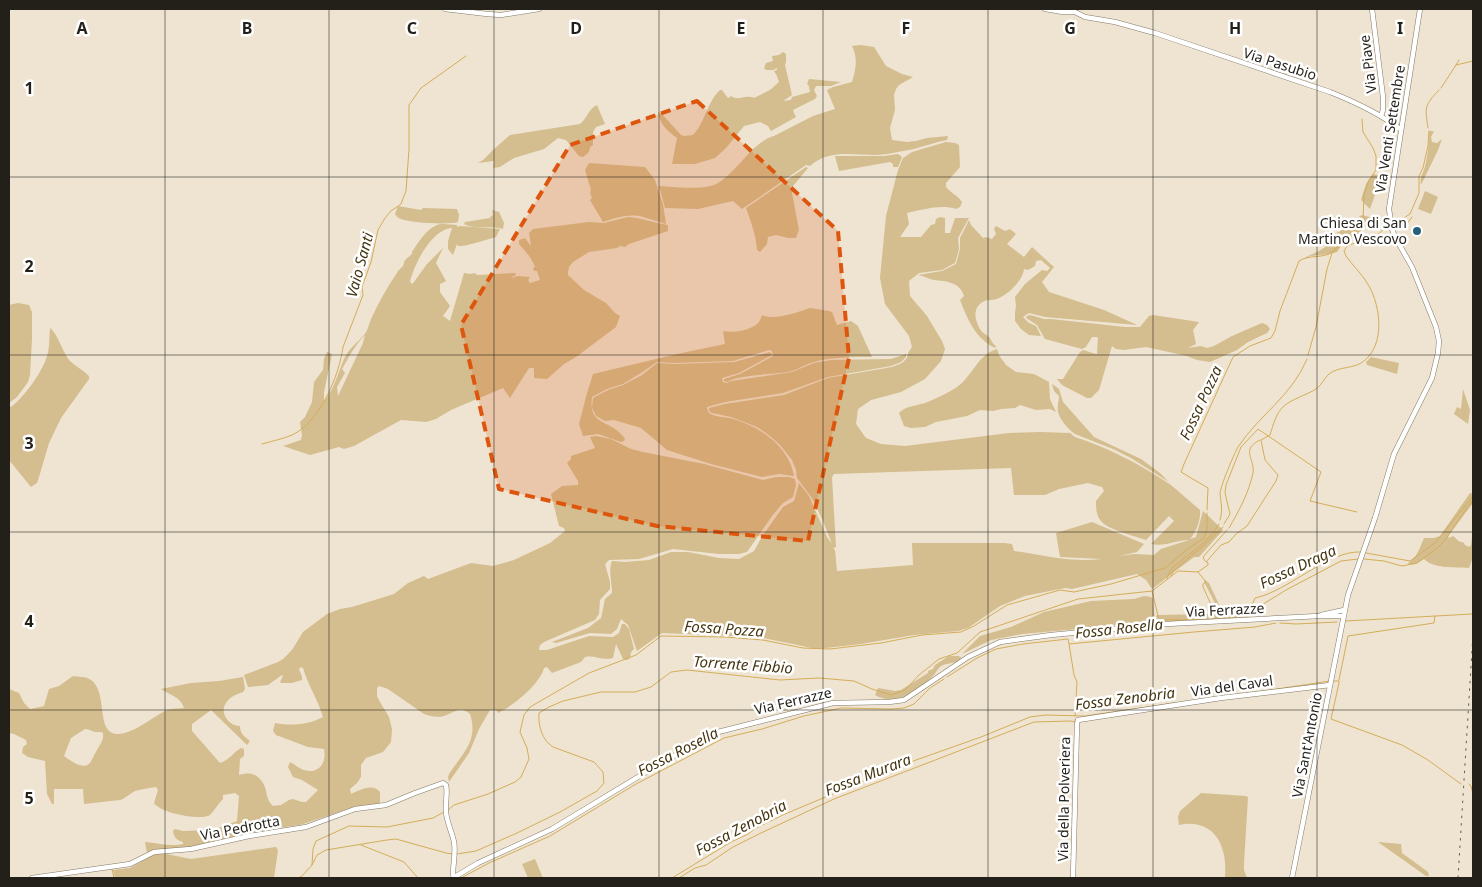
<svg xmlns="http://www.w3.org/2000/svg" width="1482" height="887" font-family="'Noto Sans',sans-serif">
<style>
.green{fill:#d4bd8e;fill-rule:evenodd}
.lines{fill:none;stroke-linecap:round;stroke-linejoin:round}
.stream{stroke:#d4ad59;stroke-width:1}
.secondary-casing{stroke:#827a68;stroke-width:5.5}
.secondary{stroke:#fff;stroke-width:4.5}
.rail{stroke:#655f55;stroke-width:1;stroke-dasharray:2.5 5;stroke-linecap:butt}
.marked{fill:#de560d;fill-opacity:0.2;stroke:#de560d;stroke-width:4;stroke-dasharray:10 6;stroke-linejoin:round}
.grid{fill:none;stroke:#231f19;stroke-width:1;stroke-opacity:0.55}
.poi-dot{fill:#295f7a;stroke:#fff;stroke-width:2}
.labels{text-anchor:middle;stroke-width:5;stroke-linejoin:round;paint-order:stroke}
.street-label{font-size:14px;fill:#231f19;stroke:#fff}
.poi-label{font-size:14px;fill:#231f19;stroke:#fff;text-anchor:end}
.water-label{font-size:15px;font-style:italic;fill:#453510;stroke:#fff}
.grid-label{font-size:16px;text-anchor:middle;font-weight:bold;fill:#231f19;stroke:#fff;stroke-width:5;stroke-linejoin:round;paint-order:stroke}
</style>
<rect width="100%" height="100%" fill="#eee4d1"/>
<g class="green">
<path d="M861 45 874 47 886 66 902 74 913 77 899 85 896 89 894 95 895 110 890 128 892 140 907 142 916 141 927 138 948 136 947 140C936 142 925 146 914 149 905 151 896 152 887 154 860 158 832 146 810 166L806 165 742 209 733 201 698 209 665 208 659 186C673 187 701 190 714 185 737 174 751 142 774 136L813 116 835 109 827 90 833 87 852 82C856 69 858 58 852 46Z"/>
<path d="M783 52 786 54V62L785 65 792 95 783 101 791 100 792 97 810 92 809 86 807 84 809 79 841 82 831 86H816L814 90 817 96 815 99 793 110 794 113 796 117 771 131 768 126 760 122 744 126 726 148 715 158 695 164H672L677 138C668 132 659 123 658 112L661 113 681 135 684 136 693 135C705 123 707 102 720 90H722L728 98 731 96C739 102 744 94 754 98L770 90 779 82 777 76 774 71 777 70V68L773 70H766L764 68 766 63 773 61 772 56 779 55Z"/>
<path d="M597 105 605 124 596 127 593 132V145L590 147 589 152 583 157 579 156 566 140 558 138 544 149 514 158 500 167 493 168 494 161 478 163 483 160 494 149 510 135 580 124C587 119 588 109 597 105Z"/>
<path d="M1429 131H1434L1431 137 1432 142 1437 143 1442 139 1438 150 1421 185C1420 178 1421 177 1424 170 1427 161 1430 140 1429 131Z"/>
<path d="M946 142 955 143 959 145 960 167 946 183V187C951 193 957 195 962 202L960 207 956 209C941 204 922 210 907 213L909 224 900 237H921L931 225 935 224 936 219 940 217 945 218V233H950L955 218H969L958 238 959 249 955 263 942 270 919 273 909 281 910 296 927 316 942 341 945 349 941 361 925 379 901 392 871 400 858 409 856 424 866 438 881 444 905 446 1009 433 1040 432 1070 433 1075 437C1108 448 1138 463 1168 483 1179 491 1189 501 1200 510 1201 519 1196 533 1190 539L1196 537 1203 511 1223 530 1199 557H1194L1152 589 1146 580 1137 574 1072 589 1065 588 1025 596 1000 606 968 628 958 631 914 635 861 644 817 649 758 637 662 633 637 651 628 625 621 619 617 629 611 634 590 633 556 643 552 642 588 628 601 618 605 599 612 593C612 582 608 571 612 561L625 562 649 560 671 552H688L719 558 739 559 754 551 763 535 783 507 794 501 799 483 809 496 827 537 832 544 823 521 812 498 797 478 796 470 792 460 780 445 770 436 757 427 731 417 712 413 709 411V408L725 404 784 395 828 378 892 367 902 363 907 358 908 353 912 347 909 336 885 304 880 278 886 216 898 170 903 158 912 152ZM1011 468 1014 495H1045L1059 489 1088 483 1102 487 1104 491 1096 501C1096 508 1096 515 1101 521 1108 530 1135 536 1146 540L1169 516 1174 521 1151 544C1166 547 1175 540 1189 540L1161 549 1154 555 1134 554 1119 556 1137 552 1144 544 1092 522 1056 533 1060 557 1102 559C1073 563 1043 555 1014 551L1012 544 1004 543H912L913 565 837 571 835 550 833 548 836 547 832 477 834 474Z"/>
<polygon points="898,154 902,157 898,167 893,167 893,164 890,162 839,171 835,156 884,156"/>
<path d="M589 163 645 167 655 180 663 204 666 224C658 222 651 219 643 217 629 213 616 218 603 222L590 200 592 198 590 193 591 190 585 170Z"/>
<path d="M806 167 808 168 793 186 792 193 799 230 796 238H788L776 235 768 237 767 244 760 252 757 250C756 235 751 222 746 208Z"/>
<polygon points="1373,174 1378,175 1377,189 1370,209 1361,200 1366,184"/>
<polygon points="1425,191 1438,197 1431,214 1418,209"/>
<path d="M398 206 421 210 423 208 457 209 459 215 458 222C449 225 411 223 401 219 397 217 398 218 395 214Z"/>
<path d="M492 210 499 212 504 223 503 229C490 225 475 230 464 224L465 222 490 218 491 216 493 215Z"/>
<polygon points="1362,215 1373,218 1373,221 1366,225 1357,236 1344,242 1337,252 1330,254 1310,256 1305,259 1306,257 1319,251 1327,246 1329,242 1328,239 1336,233 1339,232 1348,224"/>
<path d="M628 217C643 218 653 223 668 225V231L629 244 625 247 620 246 617 248 589 252 573 262 569 267 568 272V275L584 290 606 303 615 313 620 316 616 327 576 357 564 364 547 379 534 378V368H529L510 398 503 388 451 410 436 419 426 422 401 420 354 446 344 449 339 447 310 455 283 446 301 440 302 435 300 422 305 417 312 402 314 382 323 370 324 359 327 352 332 354 324 392V401C334 391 339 369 346 355 351 347 358 342 364 335 368 331 369 323 372 317 379 302 387 287 397 273V272L403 266 405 260 412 254V252C418 243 426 229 437 225 442 223 451 225 457 225V227L460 226 500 229 496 237C488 239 465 247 458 246L457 244 453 255 448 249V241L452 228C432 229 414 264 410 282L412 284 414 282 427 264 443 248 436 263 446 281 440 284V292L450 306 443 316 450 321 464 273 470 274 475 273 477 275 515 273 516 275 512 277 511 278 518 276 530 277 528 280 530 283 540 280 537 271H534L533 268 535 267C532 258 525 251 519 244V240L525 238 531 246 529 233 533 229 589 222 604 223ZM365 335 363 343 338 396 337 387 345 373 342 369C349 357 355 345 365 335Z"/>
<path d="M969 220 971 225 983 238 986 237 992 239 996 234 994 229 996 226 1005 231 1010 229 1016 234 1007 244 1024 257 1032 247 1054 267 1042 282 1049 292 1104 310 1137 325 1045 317 1029 313 1023 317 1029 323 1036 326 1041 336 1029 335 1021 329 1015 321V313L1016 306 1015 297 1025 284 1042 270 1047 271 1050 268 1041 260 1036 261 1035 266 1028 270 1024 269C1023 282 1001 303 987 300 973 305 973 317 980 329 982 333 986 334 989 337 992 341 992 343 996 346L995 348C975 338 968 320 960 300L964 296C960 282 946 281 934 280 929 279 924 276 918 275L942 271 956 264 960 249V238Z"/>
<polygon points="18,303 29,305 32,312 32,339 30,375 28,382 17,397 9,403 9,305"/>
<path d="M810 308 829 311 832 312 837 325 851 321 858 326 872 357C853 357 832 357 814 362 806 364 799 369 792 371 775 375 740 374 727 382L724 381V379L740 374 773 356 772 351 769 350 733 361 675 363 657 362 641 373 623 384 607 389 592 397C588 428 611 418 625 439L624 441 621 442 598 434 583 436 579 424 587 393 593 374 677 354 725 344 723 331C733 333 751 331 759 322 759 322 762 316 762 315 774 321 798 312 810 308Z"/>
<polygon points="1030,315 1044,319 1051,319 1125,327 1140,327 1149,316 1153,315 1199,322 1193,330 1196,344 1188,348 1201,346 1207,348 1214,346 1232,336 1262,323 1267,325 1270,329 1267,333 1248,342 1237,350 1210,362 1197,360 1187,356 1146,347 1124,350 1116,349 1112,346 1099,390 1091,398 1087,398 1062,385 1057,379 1063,379 1080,352 1083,350 1096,354 1097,354 1098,338 1097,337 1092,337 1086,347 1082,349 1045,339 1037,325 1026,318 1027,316"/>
<path d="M50 328C58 334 62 351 69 360 75 366 83 370 89 376V379L61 418 49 443 39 477 37 483 31 487 9 460V408C21 402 42 372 46 359 50 350 49 338 50 328Z"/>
<path d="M997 349 999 355 1006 365 1016 372 1034 374 1049 382 1050 399 1056 412 1050 409 1036 410 1020 405 1015 408 1001 409 993 411 980 410 967 416 936 422 925 427 911 428 904 426 899 413C905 406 916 406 925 403 935 399 948 393 957 387 972 377 978 354 997 349Z"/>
<path d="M770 352 772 355 739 373 722 378 723 382 727 383 731 381 792 372 814 363 831 360 891 359 906 354V357L901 362 891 366 828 377 783 393 725 402 707 407 708 412C714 417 723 417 730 418 759 426 789 445 794 476L779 474 762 477 711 464 667 450 641 428 614 420 605 421 596 416 592 408 593 398 608 390 623 385 642 375 657 363 675 364 734 362Z"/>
<polygon points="1371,357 1399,363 1397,374 1367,365 1366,362"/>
<path d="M1052 384 1059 389 1063 402 1094 437 1141 459 1160 473 1169 482 1131 458 1113 449 1075 434C1069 430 1060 420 1058 412 1057 407 1059 400 1059 396L1054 391Z"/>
<polygon points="1463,389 1470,410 1468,424 1454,414 1457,407 1461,409"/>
<path d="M596 436 611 439 631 449 643 452 704 464 763 480 776 477H789L795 479 796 485 793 497 783 503 772 516 747 552 739 554H719L673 549 639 559 609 560 605 564 610 582V589L600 600 599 614 595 620 544 642 540 645 539 649V650H547L589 636 613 637 619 633 622 624H625L629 629 634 649 631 652 630 658 627 660 623 659 616 644 613 658C601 661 596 655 585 657L581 662 552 673 547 667 544 668C540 684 513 706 498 713L496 710H490L479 729 469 753 449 782 448 777 449 774C462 754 479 741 470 714 459 705 455 713 444 716 437 718 430 716 424 714L388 689 379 686 377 688V696L380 702 389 717 392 729 391 742 383 752 366 758 361 765V777L357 783 350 789 351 794C361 790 372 783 380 792V804L351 808 300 825 270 829V832L250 834 215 841 194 848 184 850 147 853 145 842C158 843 169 847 183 844V842C177 840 174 838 173 831L175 829 183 831 213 830 237 821 239 796 235 793 223 795V799C219 803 213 812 210 815 201 821 160 813 154 803L158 790 156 787C150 788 141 789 135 791 129 794 126 798 120 800L84 804 83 789H54V804H52L47 794 45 761 28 757 22 753 23 747 27 744 26 740 14 734 9 733V689L19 693 24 703 30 709 44 706 49 689 59 686 73 676C79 677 85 676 91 680 107 691 97 726 112 733 127 739 151 718 165 711 170 708 178 709 184 708 181 697 170 695 161 689L191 683 219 681 243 677 245 689 243 692C237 694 229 697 226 703 219 713 229 726 240 726 240 734 245 737 250 741L247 745 211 710 192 724V731L220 763C229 760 234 752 241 748L244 749V756L240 759 239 775C249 772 257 773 263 783 268 791 265 799 273 806L281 805 289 800 293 799 302 802H306L318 790 302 780 293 777 288 767 290 762C295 764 299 769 304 770 319 775 327 762 324 749L308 747 276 735 273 731 275 723C292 726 308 725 323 717 318 700 308 685 303 668L301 667 299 669 302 677V680L292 683H281L280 682 283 676 282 675 268 685 248 687 244 675 278 662 283 659 292 650 303 632 327 614 340 609 352 607 394 594 408 583 424 576 428 579 471 563 493 566 514 560 550 543 565 531 564 528 559 526 551 494 562 486 578 485V481L567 463 571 459V456L595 448 590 437ZM85 729C91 729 92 733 101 732L103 733C104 742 99 745 96 752 94 755 92 760 90 763 83 771 70 760 64 756L71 738Z"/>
<path d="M1470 493 1473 494V503L1448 536 1449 538 1453 536C1456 538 1459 543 1463 542L1465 545 1469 547 1471 545 1473 530V557L1469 568C1455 567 1434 569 1424 559L1416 564 1409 565 1408 563C1417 558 1420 547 1424 538H1434L1440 536Z"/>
<path d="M1205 580 1209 583 1223 613C1236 614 1244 601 1251 616 1231 623 1200 619 1179 621 1172 621 1165 624 1159 622L1156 616 1158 615 1210 614 1217 610V607L1204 582Z"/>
<polygon points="1144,596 1151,597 1153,599 1155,622 1022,634 991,640 962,654 980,636 1011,627 1044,612 1091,601 1134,599"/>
<path d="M949 656H958L961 657 960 661C955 663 946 663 941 666 937 669 935 675 931 678 917 692 895 707 875 695L878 688 895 691 901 690 928 673V671L933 669 935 665Z"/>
<path d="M1201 793 1245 796 1248 797 1244 863V870L1247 878H1225C1227 857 1222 831 1199 825 1192 823 1185 824 1179 825L1178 817 1180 811Z"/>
<polygon points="1378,842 1401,844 1402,853 1428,872 1429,876 1426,876"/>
<polygon points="276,847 278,850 274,878 115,878 113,870 130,868 153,855 161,853 191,859"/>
<polygon points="535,859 543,878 528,878 522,864"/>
</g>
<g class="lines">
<g class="stream">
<polyline points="1456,65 1459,60"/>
<polyline points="1441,88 1456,65 1473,61"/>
<path d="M1428 128C1425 107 1424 106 1439 90"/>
<polyline points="1401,222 1407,224 1412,217"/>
<polyline points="1393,225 1410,214 1419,193 1419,176 1423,168 1428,146 1429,131"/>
<polyline points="1308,355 1316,327 1327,269 1332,253 1355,233 1375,219"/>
<path d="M262 444C272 441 283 439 292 435 320 422 339 376 343 347L363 295 362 287 371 262 378 230 385 218 391 211 401 204 406 191 409 149V105L421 88 466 56"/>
<path d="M1207 510 1208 488 1181 472 1184 464 1233 357 1250 346 1271 338 1275 331 1280 311 1299 261C1308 255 1319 258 1329 254L1351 235 1363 221 1364 194 1369 180 1376 170V156L1373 148 1363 132 1362 119"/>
<path d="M1220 520C1223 511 1221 503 1220 494 1220 487 1234 454 1238 447 1259 415 1292 396 1307 359"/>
<polyline points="1224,524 1230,514 1225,493 1226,485 1241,447 1258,429 1321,472 1310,501 1357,512"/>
<path d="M1229 528C1239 511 1249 492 1253 473 1255 458 1240 450 1260 440"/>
<polyline points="1366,553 1410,561 1436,542 1473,496"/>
<polyline points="1364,559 1384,561 1402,566 1417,563 1436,549 1446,539 1464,512 1473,500"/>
<polyline points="1205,561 1203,557 1227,530"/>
<path d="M1198 572 1206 582 1203 584V587C1215 612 1214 621 1244 608"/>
<polyline points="1171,576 1173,571 1202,547 1223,527"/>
<path d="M1167 579 1170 571 1173 567C1188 555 1210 541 1219 524"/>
<path d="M1152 591 1159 620C1182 619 1228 622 1247 613"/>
<path d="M1247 607 1253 603 1255 598C1289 591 1328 550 1361 552"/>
<polyline points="1252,611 1286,590 1341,561 1358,559"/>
<polyline points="1346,621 1472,614"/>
<polyline points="1280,623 1296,624 1337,622"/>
<polyline points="1069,644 1074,675 1077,682 1075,716"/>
<polyline points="947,677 977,658 996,649 1023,644 1068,639 1069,644 1194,632 1255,627 1276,623"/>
<polyline points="1339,680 1348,636 1434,623 1435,616"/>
<polyline points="1334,681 1339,681 1339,683 1331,719 1402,745 1428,760 1461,784"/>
<polyline points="1257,692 1330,681"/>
<polyline points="1469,784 1471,786 1473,794"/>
<polyline points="448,810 454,805 488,794 515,782 521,777 529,759 527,748 520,732 524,715 530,707 589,673 636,655 661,636 725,637 763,640 803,648 830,649 881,643 922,635 961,632 974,626 1007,605 1060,590 1074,592 1111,584 1165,568 1189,548 1204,538 1207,529 1207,513"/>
<polyline points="361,845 404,862 418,878"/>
<path d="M457 854 476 851 517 833 560 812 597 791 604 783 603 772 594 762 553 747C542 740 538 726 539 713L549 707 563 701 601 692H635L651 687 671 672 687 670 780 680 819 678 854 681 872 689 891 695 905 690 919 675 939 659 957 653 980 632 1078 599 1152 591 1178 571 1198 572 1208 565V563L1206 562 1221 545 1229 542 1236 534 1247 526 1276 481 1278 475 1265 460 1261 440 1270 435C1273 426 1276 413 1283 407 1291 399 1307 395 1316 389 1322 385 1324 378 1329 374 1339 366 1355 369 1364 361 1385 344 1381 308 1369 286 1363 275 1353 266 1346 256L1344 251 1347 246 1365 239 1375 237 1384 229 1390 227"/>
<polyline points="312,865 313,849 316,841 349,826 387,827 433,818 444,812"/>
<polyline points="109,869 112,869 114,878"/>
<polyline points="47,878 61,876"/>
<polyline points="298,878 302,876 312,865 317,855 326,850 387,840 396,839 446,853 453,854"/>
<polyline points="461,878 489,863 550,836 636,784 724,738 762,729 804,716 841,708 891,709 904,708 914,704 930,688 944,679"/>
<polyline points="672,878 731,842 748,834 756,828 785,814 902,765 981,737 1030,717 1045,715 1085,716 1174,703"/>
<polyline points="679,878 695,868 706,865 733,847 761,833 834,799 1034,722 1071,721 1075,722 1075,720"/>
</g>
<g class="secondary-casing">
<g id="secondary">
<polyline points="445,9 487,14 501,15 539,9"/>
<polyline points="1045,9 1063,12 1075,12"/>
<polyline points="1372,9 1383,97 1383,110 1381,116"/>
<path d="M1077 13 1085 17 1115 22 1155 33 1330 92C1355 102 1379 113 1400 129"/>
<polyline points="1321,615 1344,610"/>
<path d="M32 878 130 864 154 852 191 849 249 836 306 827 355 809 386 805 415 793 443 783 446 785C448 793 445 803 446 812 447 823 452 832 454 842 456 852 453 864 453 874L454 877"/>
<polyline points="453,878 478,863 552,829 666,760 718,732 833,703 889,702 904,700 968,657 1000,642 1051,635 1166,624 1319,616 1343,616"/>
<polyline points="1073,878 1077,724 1078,720 1221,698 1330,685"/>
<polyline points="1292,878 1348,595 1375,518 1394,454 1432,378 1438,353 1439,341 1436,327 1412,267 1395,237 1392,229 1389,209 1420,9"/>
</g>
</g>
<use href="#secondary" class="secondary"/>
<polyline class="rail" points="1458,878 1473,634"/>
</g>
<path class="marked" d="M697 101 838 231 849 358 808 541 657 526 499 489 461 325 570 145Z"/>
<path class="grid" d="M165 9V878M329 9V878M494 9V878M659 9V878M823 9V878M988 9V878M1153 9V878M1317 9V878M9 177H1473M9 355H1473M9 532H1473M9 710H1473"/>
<circle class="poi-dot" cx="1417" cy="231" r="5"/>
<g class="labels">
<g class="street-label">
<text transform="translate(1280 64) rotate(18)" y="5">Via Pasubio</text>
<text transform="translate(1368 64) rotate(-97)" y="5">Via Piave</text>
<text transform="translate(1390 129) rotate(-81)" y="5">Via Venti Settembre</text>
<text transform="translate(1225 610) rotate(-3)" y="5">Via Ferrazze</text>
<text transform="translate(1232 686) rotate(-8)" y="5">Via del Caval</text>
<text transform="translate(793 701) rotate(-13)" y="5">Via Ferrazze</text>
<text transform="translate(1307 745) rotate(-79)" y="5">Via Sant'Antonio</text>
<text transform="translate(1064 799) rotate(-89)" y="5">Via della Polveriera</text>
<text transform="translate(240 828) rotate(-11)" y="5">Via Pedrotta</text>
</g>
<g class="poi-label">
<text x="1407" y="228">Chiesa di San<tspan x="1407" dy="16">Martino Vescovo</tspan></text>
</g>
<g class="water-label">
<text transform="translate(360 265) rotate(-75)" y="5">Vaio Santi</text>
<text transform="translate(1201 403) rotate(-65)" y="5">Fossa Pozza</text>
<text transform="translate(1298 567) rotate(-25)" y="5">Fossa Draga</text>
<text transform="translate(724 629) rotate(4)" y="5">Fossa Pozza</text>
<text transform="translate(1119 629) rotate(-6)" y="5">Fossa Rosella</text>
<text transform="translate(743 665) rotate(4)" y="5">Torrente Fibbio</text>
<text transform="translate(1125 699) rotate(-7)" y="5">Fossa Zenobria</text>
<text transform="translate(678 752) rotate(-27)" y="5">Fossa Rosella</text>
<text transform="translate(868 775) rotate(-21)" y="5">Fossa Murara</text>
<text transform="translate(741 828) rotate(-28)" y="5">Fossa Zenobria</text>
</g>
</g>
<g class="grid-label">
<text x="82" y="34">A</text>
<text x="247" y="34">B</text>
<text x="412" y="34">C</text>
<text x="576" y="34">D</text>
<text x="741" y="34">E</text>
<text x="906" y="34">F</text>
<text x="1070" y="34">G</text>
<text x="1235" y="34">H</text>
<text x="1400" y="34">I</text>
<text x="29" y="94">1</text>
<text x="29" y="272">2</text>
<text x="29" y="449">3</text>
<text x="29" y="627">4</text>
<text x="29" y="804">5</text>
</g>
<rect width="1482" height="887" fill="none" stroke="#231f19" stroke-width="20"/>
</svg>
